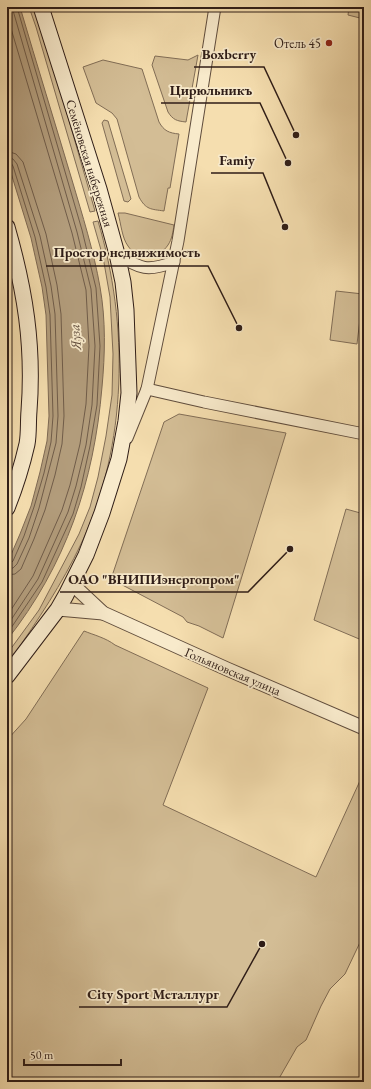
<svg xmlns="http://www.w3.org/2000/svg" width="371" height="1089" font-family="'EB Garamond',serif">
<style>
.green{fill:#d3bd95;stroke:#816d56}
.water{fill:#b29c7b;stroke:#7e6953}
.lines{fill:none;stroke-linecap:round;stroke-linejoin:round}
.shore{stroke:#705c49;stroke-width:1}
.minor-casing{stroke:#604d3d;stroke-width:13}
.tertiary-casing{stroke:#604d3d;stroke-width:15}
.secondary-casing{stroke:#2f1d17;stroke-width:17}
.minor{stroke:#f8eacb;stroke-width:11}
.tertiary{stroke:#f8eacb;stroke-width:13}
.secondary{stroke:#f8eacb;stroke-width:15}
.poi-dot{fill:#8f2418;stroke:#f8eacb;stroke-width:1.5}
.labels{text-anchor:middle;stroke-width:3.5;stroke-linejoin:round;paint-order:stroke}
.poi-label{font-size:13px;fill:#2f1d17;stroke:#f8eacb;text-anchor:end}
.street-label{font-size:13px;fill:#2f1d17;stroke:#f8eacb}
.water-label{font-size:14px;font-style:italic;fill:#5d493a;stroke:#f8eacb}
.leader{fill:none;stroke:#2f1d17;stroke-width:1.5}
.callout-dot{fill:#2f1d17;stroke:#f8eacb;stroke-width:1.5}
.callout-label{font-size:14px;text-anchor:middle;font-weight:bold;fill:#2f1d17;stroke:#f8eacb;stroke-width:3.5;stroke-linejoin:round;paint-order:stroke}
</style>
<rect width="100%" height="100%" fill="#f5deaf"/>
<filter id="stains"><feTurbulence type="fractalNoise" baseFrequency=".005" numOctaves="4"/><feColorMatrix values="0 0 0 0 .2 0 0 0 0 .09 0 0 0 0 .02 0 0 0 .5 -.17"/></filter>
<radialGradient id="worn" r=".72"><stop offset=".6" stop-color="#630" stop-opacity="0"/><stop offset="1" stop-color="#630" stop-opacity=".3"/></radialGradient>
<g class="green">
<polygon points="29,7 35,7 41,23 95,211 90,212 36,27"/>
<polygon points="349,7 364,7 364,19 348,15"/>
<path d="M198 55 186 122C177 121 173 120 168 112L152 65 155 56 188 60Z"/>
<path d="M103 60 142 69 159 122C164 131 169 133 179 134L170 188H168L164 211C151 209 146 210 139 197L117 119 112 113 96 103 83 67Z"/>
<polygon points="104,120 108,121 131,199 128,202 124,201 102,123"/>
<path d="M118 213H125L174 225C173 232 172 239 168 245 159 259 137 260 128 246 122 238 121 224 118 213Z"/>
<path d="M98 221C129 325 128 444 81 544 62 584 38 620 13 656L7 663V654L39 610 79 534 90 507 98 477 106 436 112 395 113 354 110 297 103 257 93 222Z"/>
<polygon points="336,291 363,294 357,344 330,340"/>
<polygon points="179,414 286,433 223,638 199,626 187,622 183,617 111,579 164,422"/>
<polygon points="346,509 364,514 364,641 314,620"/>
<path d="M84 631C94 635 106 638 115 645L208 688 163 805 316 877 364 772V934L345 974 330 989 321 1006 306 1040 297 1047 277 1082H7V740L26 719Z"/>
</g>
<path class="water" d="M7 7H20C37 65 55 123 72 180 82 214 94 252 100 287 106 320 105 355 102 387 94 482 66 565 7 640V564L20 534 31 506 40 472 47 441 49 416 46 315 42 287 31 238 7 160Z"/>
<g class="lines">
<g class="shore">
<polyline points="7,15 72,233 86,290 89,346 86,404 80,444 70,485 62,510 33,576 7,616"/>
<polyline points="7,151 16,154 23,162 46,234 57,285 61,314 64,416 62,444 55,475 45,510 34,539 21,569 15,574 7,575"/>
<polyline points="7,157 13,159 17,164 40,236 51,286 55,314 58,416 56,443 39,508 29,538 17,564 13,568 7,569"/>
<polyline points="7,162 11,163 13,166 35,237 46,287 50,315 53,416 51,442 44,473 34,507 24,536 13,561 10,564 7,564"/>
<polyline points="7,626 38,579 68,512 76,486 86,445 92,405 95,346 91,289 77,232 12,7"/>
<polyline points="7,634 42,582 73,514 81,487 90,446 97,405 100,346 96,288 82,230 17,7"/>
</g>
<g class="minor-casing">
<g id="minor">
<path d="M117 254C141 269 147 272 174 262"/>
<polyline points="147,389 204,402 364,434"/>
<polyline points="127,438 147,389 178,241 215,7"/>
</g>
</g>
<g class="tertiary-casing">
<g id="tertiary">
<polyline points="72,584 103,613 227,669 364,728"/>
<polyline points="58,609 103,613"/>
</g>
</g>
<g class="secondary-casing">
<g id="secondary">
<path d="M7 227C25 290 34 345 29 411 28 422 29 434 27 444 22 466 15 488 7 508"/>
<polyline points="7,676 58,609 66,595 86,555 102,513 119,459 126,421 129,393 126,310 123,282 117,254 99,189 41,7"/>
</g>
</g>
<use href="#minor" class="minor"/>
<use href="#tertiary" class="tertiary"/>
<use href="#secondary" class="secondary"/>
</g>
<circle class="poi-dot" cx="329" cy="43" r="4"/>
<g class="labels">
<g class="poi-label">
<text x="321" y="48">Отель 45</text>
</g>
<g class="street-label">
<text transform="translate(90 163) rotate(73)" y="5">Семёновская набережная</text>
<text transform="translate(233 671) rotate(23)" y="5">Гольяновская улица</text>
</g>
<g class="water-label">
<text transform="translate(75 337) rotate(-94)" y="5">Яуза</text>
</g>
</g>
<path class="leader" d="M296 135L264 67H194M288 163L260 103H161M285 227L263 173H211M239 328L208 266H46M290 549L248 592H60M262 944L227 1007H79"/>
<g class="callout-dot">
<circle cx="296" cy="135" r="4"/>
<circle cx="288" cy="163" r="4"/>
<circle cx="285" cy="227" r="4"/>
<circle cx="239" cy="328" r="4"/>
<circle cx="290" cy="549" r="4"/>
<circle cx="262" cy="944" r="4"/>
</g>
<g class="callout-label">
<text x="229" y="59">Boxberry</text>
<text x="211" y="95">Цирюльникъ</text>
<text x="237" y="165">Famiy</text>
<text x="127" y="257">Простор недвижимость</text>
<text x="154" y="584">ОАО "ВНИПИэнергопром"</text>
<text x="153" y="999">City Sport Металлург</text>
</g>
<rect width="371" height="1089" fill="none" stroke="#f5deaf" stroke-width="24"/>
<rect x="8" y="8" width="355" height="1073" fill="none" stroke="#2f1d17" stroke-width="2"/>
<rect x="12" y="12" width="347" height="1065" fill="none" stroke="#2f1d17"/>
<path d="M24 1059v6h97v-6" fill="none" stroke="#2f1d17" stroke-width="2"/>
<text x="30" y="1059" font-size="12" fill="#2f1d17" stroke="#f8eacb" stroke-width="3" paint-order="stroke">50 m</text>
<rect width="100%" height="100%" filter="url(#stains)"/>
<rect width="100%" height="100%" fill="url(#worn)"/>
</svg>
